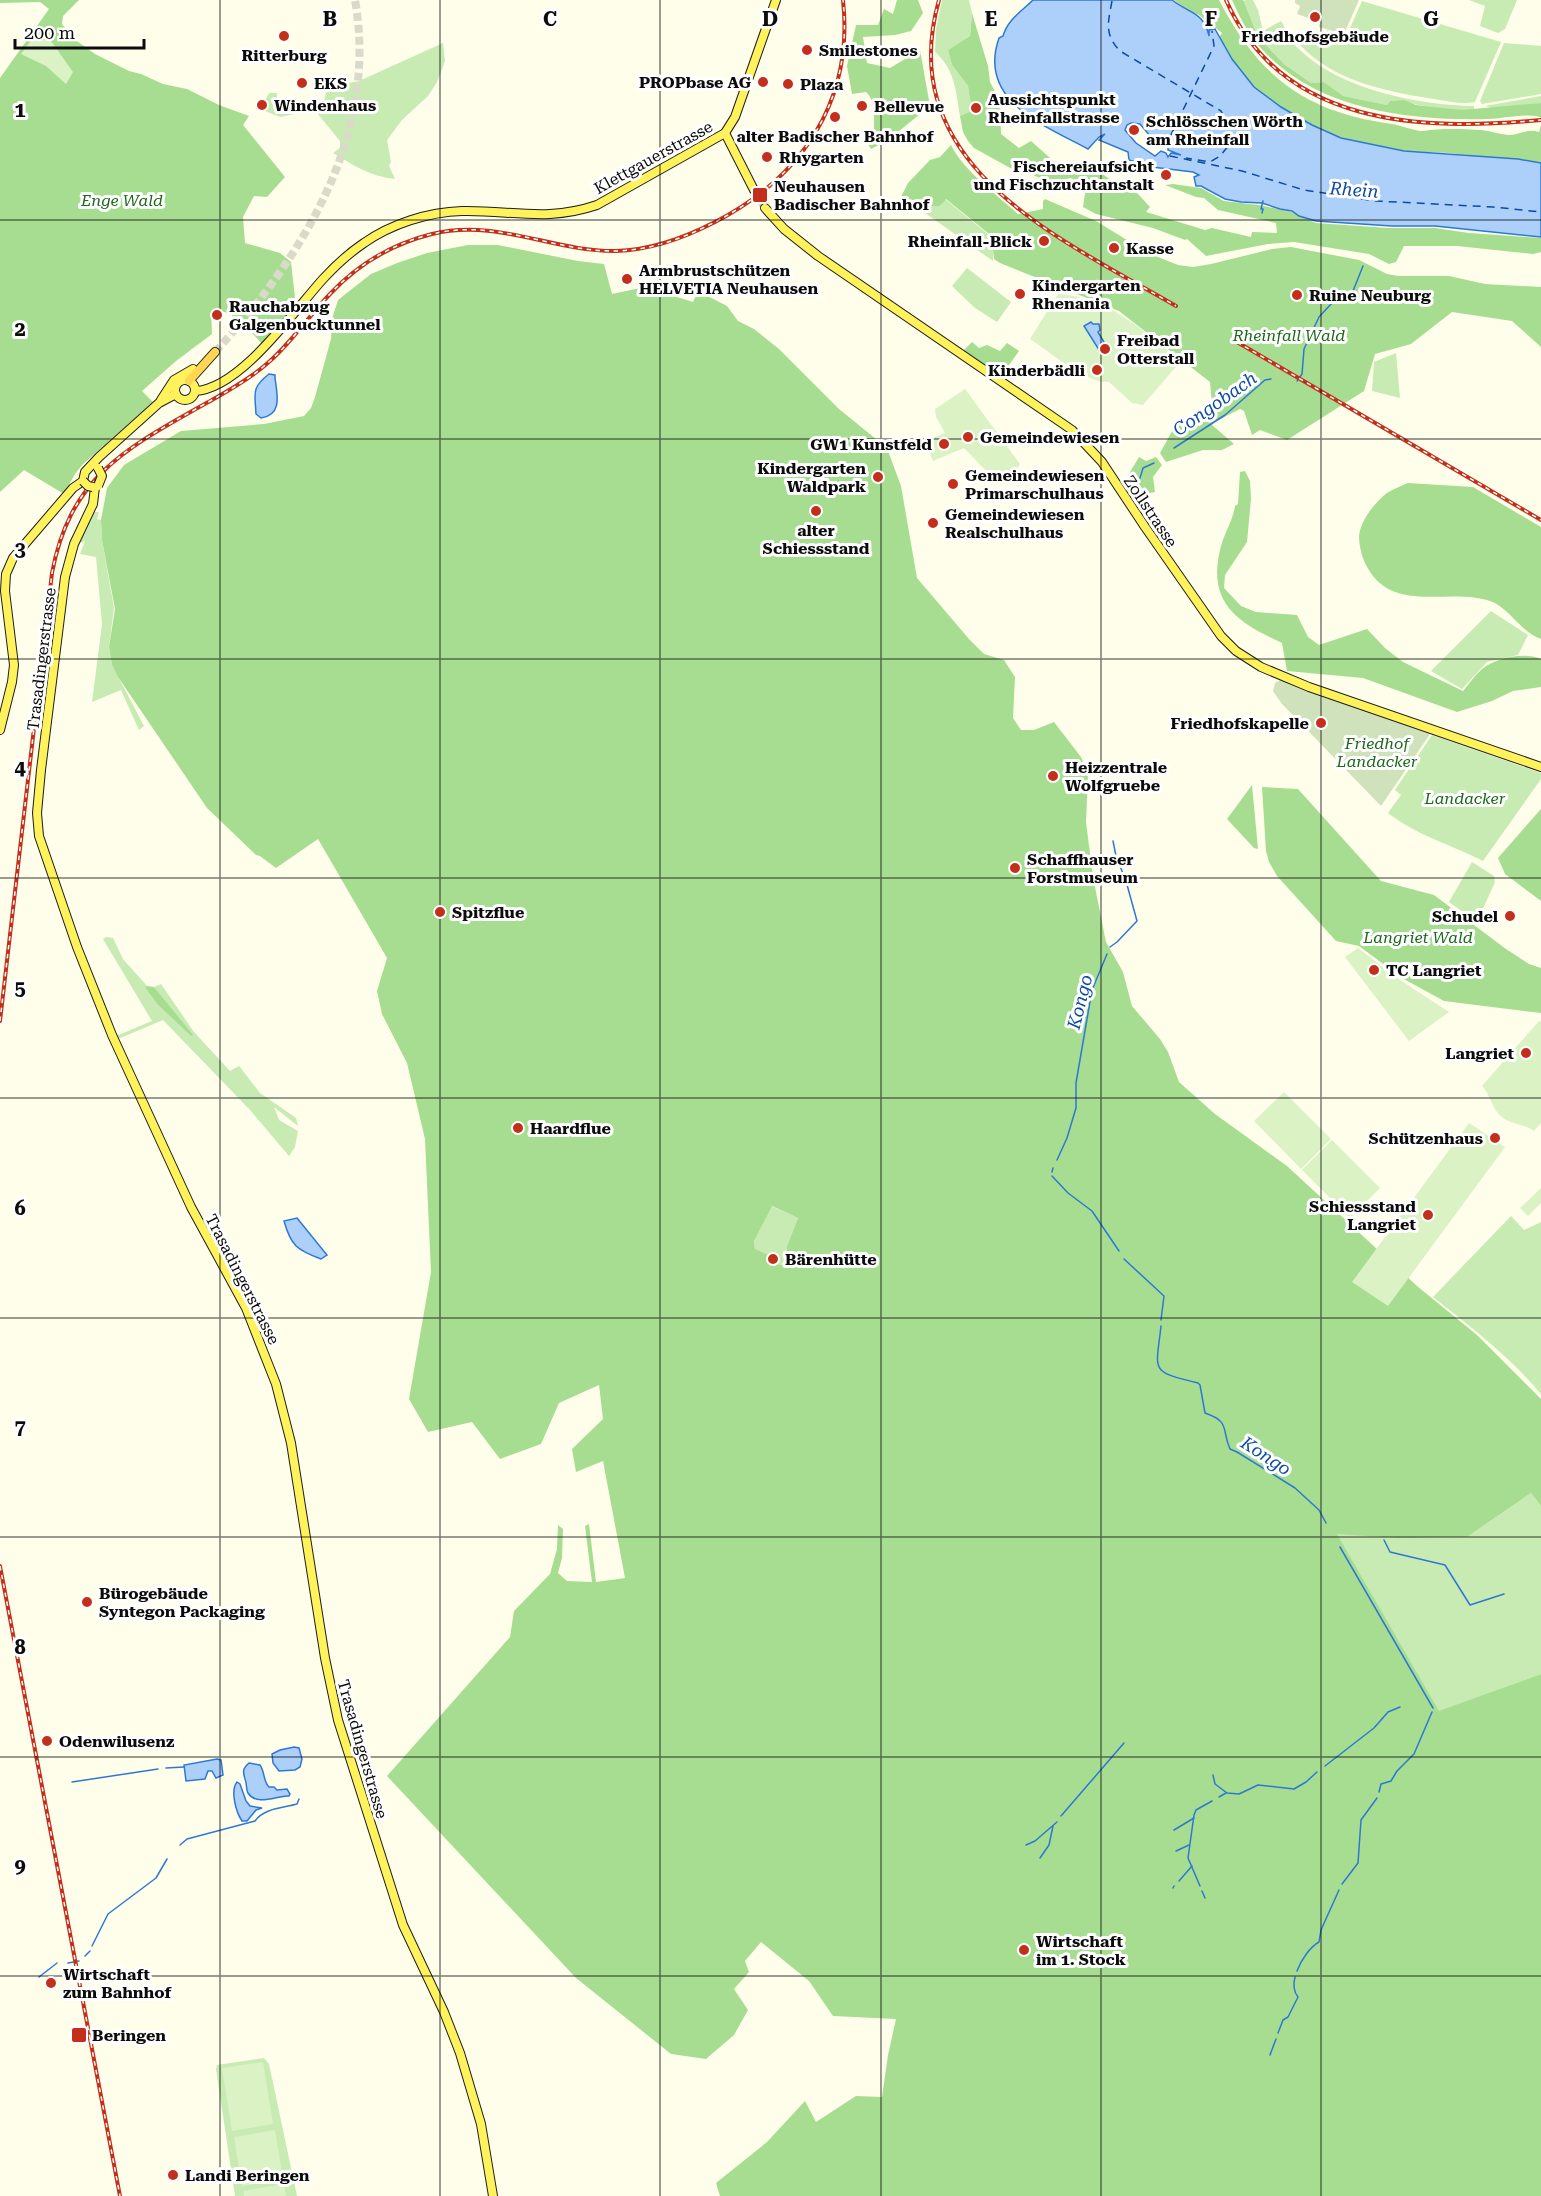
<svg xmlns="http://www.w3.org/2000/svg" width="1541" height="2196" font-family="'Roboto Serif',serif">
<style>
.green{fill:#c7ebb2}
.forest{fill:#a7dd91;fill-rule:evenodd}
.cemetery{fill:#cfe2bb}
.pitch{fill:#dbf2c5}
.water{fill:#acd0fa;stroke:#2e78d5;stroke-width:1.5;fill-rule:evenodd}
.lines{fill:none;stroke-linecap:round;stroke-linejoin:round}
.stream{stroke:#2e78d5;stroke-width:1.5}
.ferry{stroke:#0e4aa4;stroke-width:1.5;stroke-dasharray:8 6;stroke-linecap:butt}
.primary-tunnel{stroke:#dbdaca;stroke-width:8;stroke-dasharray:8 4;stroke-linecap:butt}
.trunk-tunnel{stroke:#dbdaca;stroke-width:8;stroke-dasharray:8 4;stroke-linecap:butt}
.primary-casing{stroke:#1d1d1d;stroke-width:10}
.trunk-casing{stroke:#1d1d1d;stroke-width:10}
.primary{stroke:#fff25b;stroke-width:8}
.trunk{stroke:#fed652;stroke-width:8}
.rail-casing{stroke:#c42f1c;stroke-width:4}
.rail{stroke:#fff;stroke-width:1.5;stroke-dasharray:4.5;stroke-linecap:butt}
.primary-bridge-casing{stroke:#1d1d1d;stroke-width:10;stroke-linecap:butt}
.primary-bridge{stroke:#fff25b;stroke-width:8}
.grid{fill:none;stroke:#0c0c0c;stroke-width:1.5;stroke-opacity:0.55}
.poi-dot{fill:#c42f1c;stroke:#fff;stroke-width:2}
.labels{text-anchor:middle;stroke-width:6;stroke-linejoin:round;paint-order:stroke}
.poi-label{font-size:16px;font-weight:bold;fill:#0c0c0c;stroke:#fff;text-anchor:start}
.street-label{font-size:16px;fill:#0c0c0c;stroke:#fff}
.park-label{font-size:16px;font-style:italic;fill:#1c6719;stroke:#fff}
.water-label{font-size:18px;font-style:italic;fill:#0e4aa4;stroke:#fff}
.grid-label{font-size:20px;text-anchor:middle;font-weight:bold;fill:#0c0c0c;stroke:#fff;stroke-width:6;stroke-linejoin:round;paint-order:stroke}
</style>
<rect width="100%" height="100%" fill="#fffeeb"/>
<g class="green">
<path d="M942 0H969L972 13 970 36 948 50 952 65 968 86 970 100 976 109 960 116C956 92 955 69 935 52L936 29Z"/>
<path d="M1246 0H1253L1258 10 1263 31 1281 21C1284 25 1284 28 1287 33 1289 39 1296 47 1301 51 1342 90 1419 105 1474 106V110C1456 111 1437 108 1419 105 1406 103 1404 100 1390 101L1387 105 1342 96 1324 82 1311 83 1284 64 1258 35 1243 1Z"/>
<polygon points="1469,0 1517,0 1505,29 1498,33 1480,26 1485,6"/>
<path d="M1362 1 1501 42 1475 102C1462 105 1447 101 1434 99 1384 91 1335 82 1299 44L1305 31 1323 38 1327 30 1347 35Z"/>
<path d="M443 43 445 61 437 82 428 96 402 120 387 140 391 162 389 166 395 179C371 177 353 165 333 153L340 148V141L317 113C326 106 323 96 329 87L359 81Z"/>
<polygon points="1504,43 1541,46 1541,94 1482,104 1480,101"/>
<polygon points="269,93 277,93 278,105 295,107 295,114 280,117 265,111 264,103"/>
<path d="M1541 96V103C1524 105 1501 112 1485 106Z"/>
<polygon points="945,199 999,243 993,250 993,261 918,208 919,207 940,206"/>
<polygon points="967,268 1011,302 997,322 975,308 952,286"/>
<polygon points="1396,353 1400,398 1372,391 1374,362"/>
<polygon points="94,512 99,512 97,519 101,520 102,540 114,608 109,647 112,665 144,726 139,730 121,690 92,702 102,624 96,557 80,554 85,541 81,543 80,539"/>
<polygon points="1491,611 1528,635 1518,655 1487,662 1462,689 1431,671"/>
<path d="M1432 735 1541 773V779L1483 861C1452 845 1416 835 1388 813L1401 795 1395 790Z"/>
<polygon points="1472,862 1494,876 1495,882 1477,922 1449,902"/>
<polygon points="106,937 113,938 123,959 147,986 146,986 158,1005 191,1036 154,987 161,984 194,1032 230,1071 239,1066 260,1093 296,1118 298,1126 274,1107 279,1120 298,1131 295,1147 289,1156 250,1110 163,1020 118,1039 116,1036 152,1021 103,939"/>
<polygon points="771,1206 798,1218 787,1246 787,1256 782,1265 769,1263 755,1249 754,1241"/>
<path d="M1511 1216 1524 1230 1541 1222V1394C1510 1357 1471 1327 1433 1297Z"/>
<polygon points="1531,1493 1541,1506 1541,1674 1439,1712 1336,1533 1397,1538 1467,1537"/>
<polygon points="264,2058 269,2064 297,2196 235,2196 216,2069 217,2065"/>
</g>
<g class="forest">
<path d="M0 0H79L63 16 62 24 74 39 95 54 129 71 141 74 163 84 187 89 219 105 249 116 243 125 285 177 267 197 254 196 243 217 245 243 280 253 291 262 296 307 262 344C249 330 232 307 211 311L212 334 176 361 142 391 153 402 82 465 75 474 64 494 24 470 0 492V78L49 9 40 2 0 3Z"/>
<path d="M897 0H918L923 13 911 31 895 35 863 37 867 63 890 68 920 50 930 106 888 140 871 149 863 136 874 130C874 118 876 101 866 92L852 94 847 66 856 25H878L884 9 893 14Z"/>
<path d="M1174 0H1219C1259 77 1305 112 1392 124 1399 125 1419 132 1423 131 1441 128 1462 129 1481 130 1490 131 1499 134 1508 135 1519 135 1528 128 1539 132L1541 125V163L1449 153 1404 151 1341 138 1312 125 1281 107 1254 87 1232 59 1219 37 1222 33 1199 15 1190 12Z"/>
<path d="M1232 0H1243L1258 36 1284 64 1311 83 1324 82 1343 96 1387 105 1390 101 1404 100 1416 105 1462 110 1541 103V118C1532 112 1501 119 1488 119 1405 121 1309 109 1254 40 1245 28 1238 13 1232 0Z"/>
<polygon points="972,13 988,66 990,82 1000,101 1001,134 1019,148 1031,141 1059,166 1075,169 1094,168 1111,180 1126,181 1150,207 1146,212 1205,230 1212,228 1251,237 1252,232 1277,233 1276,223 1218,210 1204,198 1196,197 1165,185 1173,184 1201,188 1224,201 1259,205 1292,212 1316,223 1388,228 1435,228 1469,233 1541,238 1541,252 1533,254 1457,246 1404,246 1396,262 1389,264 1369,254 1294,242 1268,244 1206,256 1187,239 1185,240 1153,228 1096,214 1083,207 1086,187 1071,178 1050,182 1023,171 1012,169 974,148 968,141 963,132 960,116 976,109 970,100 968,86 952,65 948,50 970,36"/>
<path d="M951 145C962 169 998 196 1018 214L1043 209V201L1045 199 1096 221 1148 253 1178 265 1193 267 1211 264 1272 249 1291 247 1359 260 1387 274 1398 276H1449L1485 284 1541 287V347L1512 321 1452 312 1411 344 1375 354 1364 391 1287 440 1260 430 1252 435 1244 411 1240 409 1211 424 1234 444 1222 450H1203L1166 462 1160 453 1175 426 1195 420 1212 403 1210 382 1119 311 1000 263 994 259 993 250 999 242 946 199 940 206 919 207 900 199 908 183 930 160 940 157Z"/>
<path d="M468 245H498L578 261 604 264 612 294 645 287 693 302 698 291 727 306 738 321 754 329 779 349 839 409 887 448 901 486 917 578 969 639 984 654 1004 660 1015 677 1013 718 1021 730H1034L1054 722 1081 757 1088 774 1086 822 1093 877 1106 942 1123 972 1132 1006 1160 1039 1168 1052 1179 1082 1215 1114 1287 1166 1417 1286 1477 1335 1541 1399V1506L1531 1493 1467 1537 1397 1538 1337 1534 1439 1711 1541 1674V2196H720L716 2183 767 2142 805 2101 816 2122 856 2096 882 2097 888 2055 896 2019 833 2016 809 1981 761 1942 745 1961 749 1972 734 1989 748 2010 734 2035 706 2059 671 2054 576 1978 387 1776 510 1637 514 1611 550 1574 557 1549 558 1525 563 1529 562 1558 558 1573 567 1581 592 1582 585 1526 589 1524 596 1582 625 1578 603 1461 576 1472 572 1449 603 1419 599 1385 559 1403 541 1444 500 1459 472 1422 428 1432 409 1399 431 1272 425 1139 407 1063 382 1014 377 991 387 958 318 839 276 868 260 856 256 855 207 808 118 677 112 665 109 647 115 609 102 540 101 520 107 488 124 465 181 431 264 424 304 416 311 408 315 397 331 339 332 319 338 300 371 274 397 263 427 253ZM772 1206 798 1218 787 1246V1256L782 1265 769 1263 768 1255 755 1249 754 1241Z"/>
<polygon points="972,342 979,348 987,345 1000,351 1007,343 1019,351 1001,376 963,351"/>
<polygon points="1139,457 1146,461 1156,457 1162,465 1153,477 1155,492 1139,495 1136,491 1130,494 1126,479"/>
<path d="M1245 471 1250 481 1251 499 1247 542 1225 575 1224 588 1241 606 1256 612 1297 615 1308 637 1319 645 1367 629 1385 648 1403 662 1463 691C1469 684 1475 675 1482 669 1497 657 1524 652 1541 659V687L1513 691 1492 701 1457 712 1363 678 1287 671 1282 643C1236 622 1206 602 1221 546 1225 532 1233 520 1235 506L1238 504 1240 472Z"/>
<path d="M1408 483 1473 487 1541 527V639C1520 632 1510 608 1490 601 1452 588 1401 611 1373 576 1364 564 1360 553 1359 538 1359 522 1375 502 1387 493 1393 489 1401 486 1408 483Z"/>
<polygon points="1252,785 1258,849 1254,848 1227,819"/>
<polygon points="1262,787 1298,789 1381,881 1434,895 1506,949 1529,964 1541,968 1541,1013 1444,1001 1402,978 1359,946 1336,941 1277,876 1269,862 1266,851"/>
<polygon points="1541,809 1541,901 1505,874 1498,858"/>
<polygon points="147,986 154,987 193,1035 191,1036 158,1005 145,987"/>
</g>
<g class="cemetery">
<polygon points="1295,0 1359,0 1344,34 1319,27 1320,22 1297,14 1300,6 1295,3"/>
<polygon points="1280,680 1430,734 1381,806 1282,704 1273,691 1275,683"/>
</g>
<g class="pitch">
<polygon points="33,38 51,41 73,72 66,84 46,66 21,54"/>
<path d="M1058 294C1108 297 1144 331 1181 361L1143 405 1132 403 1109 382C1083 383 1051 352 1030 339Z"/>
<polygon points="965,389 1020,464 1013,476 996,481 964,448 933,461 925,441 945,433 936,417 935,409"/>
<polygon points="1358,948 1400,980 1449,1012 1409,1041 1345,957"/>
<path d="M1539 1021H1541V1123L1534 1131C1525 1124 1513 1125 1503 1118 1491 1109 1491 1095 1482 1086Z"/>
<polygon points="1284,1092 1331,1139 1301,1169 1254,1121"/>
<polygon points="1469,1123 1505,1147 1388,1306 1352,1282"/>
<polygon points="1332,1140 1380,1188 1350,1218 1302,1170"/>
<polygon points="1541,1188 1541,1203 1528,1216 1520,1208"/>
<polygon points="263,2062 273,2124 232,2131 222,2068"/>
<polygon points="275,2130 283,2180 242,2186 234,2137"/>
<polygon points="284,2184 286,2196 244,2196 243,2191"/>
</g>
<g class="water">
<path d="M1033 0H1172C1190 14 1204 12 1209 36V30L1215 29 1232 59 1254 87 1281 107 1312 125 1341 138 1404 151 1518 159 1541 163V237L1435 226H1392L1316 221 1299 216 1292 211 1280 209 1262 203 1241 202 1225 199 1201 186H1196L1194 177 1199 175 1193 172 1152 167 1129 160 1128 152 1099 140 1105 134 1099 137 1088 149C1044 125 977 101 999 38L1003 36C1008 19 1021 12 1033 0ZM1131 123 1140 124 1150 136 1159 141 1162 139 1161 144 1168 143V150L1181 155 1171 153 1168 157 1166 153 1161 151 1155 156 1136 143 1125 130 1127 125Z"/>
<polygon points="1091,322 1093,324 1099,324 1100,330 1098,332 1108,349 1101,353 1084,326"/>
<path d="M269 374 275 375V378C277 394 283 415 261 418L256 414C255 393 251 388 269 374Z"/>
<path d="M297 1218 327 1255 321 1259C297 1250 291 1246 284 1221Z"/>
<polygon points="294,1747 299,1748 302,1759 300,1767 295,1770 279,1771 273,1763 272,1754 280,1750"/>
<polygon points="217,1759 221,1760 223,1775 216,1778 212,1771 208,1771 205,1779 186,1781 184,1765"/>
<path d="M249 1763 260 1765C265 1772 263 1781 269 1787H274L277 1790 287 1789 290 1794 289 1796C278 1795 257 1807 248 1793 246 1790 247 1783 245 1779 243 1772 242 1769 249 1763Z"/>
<path d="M237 1782 240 1784 246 1801 250 1806 262 1808 256 1810 247 1821H242C236 1812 230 1791 237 1782Z"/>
</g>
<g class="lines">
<g class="stream">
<polyline points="1262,213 1263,209 1261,209 1263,201"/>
<polyline points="1297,381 1302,374 1304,349 1319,317 1332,303 1351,296 1363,266"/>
<polyline points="1174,448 1225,415 1265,380 1271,379"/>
<polyline points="1140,478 1143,468 1154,463"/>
<polyline points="1110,947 1117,942 1137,921 1126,881 1116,856 1113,841"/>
<polyline points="1057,1160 1067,1138 1076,1108 1076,1083 1092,990 1107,954"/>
<polyline points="1052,1172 1053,1168"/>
<polyline points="1052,1176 1068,1193 1092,1211 1119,1251"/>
<polyline points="1124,1259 1164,1296 1161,1320"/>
<path d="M1161 1326C1156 1372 1149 1371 1198 1383L1200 1385 1205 1413C1231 1422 1221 1429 1230 1449L1237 1452 1295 1488 1319 1510 1326 1523"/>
<polyline points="1384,1540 1390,1552 1445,1565 1470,1605 1504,1594"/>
<polyline points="1340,1547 1433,1708"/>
<polyline points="1325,1766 1374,1728 1388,1712 1400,1707"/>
<polyline points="166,1768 184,1767"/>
<polyline points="1213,1775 1215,1784 1227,1793 1239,1794 1258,1785 1294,1789 1306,1782 1317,1772"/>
<polyline points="72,1782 158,1769"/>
<polyline points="1379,1792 1381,1784 1391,1781 1397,1771 1414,1754 1432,1712"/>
<polyline points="1219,1797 1226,1793"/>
<polyline points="1061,1816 1124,1743"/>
<polyline points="1174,1830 1194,1818"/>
<path d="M180 1845 187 1839 255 1821C264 1808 283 1808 297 1804L299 1799"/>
<polyline points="1026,1845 1035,1841 1057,1822"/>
<polyline points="1176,1851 1189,1845"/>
<polyline points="1040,1858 1049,1845 1053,1826"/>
<polyline points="1179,1881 1192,1866"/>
<polyline points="1342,1884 1358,1863 1361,1820 1377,1798"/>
<polyline points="1200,1886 1188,1858 1194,1815 1196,1810 1212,1801"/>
<polyline points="1173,1888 1174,1886"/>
<polyline points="1202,1891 1205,1898"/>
<polyline points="92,1946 108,1914 156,1878 167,1859"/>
<polyline points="85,1956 90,1951"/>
<polyline points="68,1963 79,1961"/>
<path d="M1297 1971C1301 1960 1310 1947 1319 1942L1321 1930 1339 1890"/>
<polyline points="39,1977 57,1963"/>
<path d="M1278 2033 1283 2020 1288 2017 1298 1997C1293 1991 1293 1985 1295 1977"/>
<polyline points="1270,2055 1276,2039"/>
</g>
<g class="ferry">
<path d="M1112 1C1108 23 1104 34 1120 51L1221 111 1230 127V144L1220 156 1210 162 1186 158"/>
<polyline points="1161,143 1168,141 1214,46 1212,31"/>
<polyline points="1170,156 1242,171 1304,190 1376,201 1493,207 1541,212"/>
</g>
<polyline class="primary-tunnel" points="754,190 765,208"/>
<path class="trunk-tunnel" d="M215 352C303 257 379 135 355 0"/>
<g class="primary-casing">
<g id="primary">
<polyline points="725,133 754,190"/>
<polyline points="765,208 784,229 818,256 1072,430 1102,462 1145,527 1221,636 1236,651 1261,667 1309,687 1541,767"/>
<circle cx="185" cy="390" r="10"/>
<path d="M195 391C240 389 294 311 323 279 335 266 349 253 364 243 391 224 428 212 462 211 512 210 547 222 597 205L725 133 735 117 776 0"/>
<polyline points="161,400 174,380 193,369"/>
<polyline points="95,487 93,504 74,544 65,577 41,770 37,813 39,836 77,947 112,1035 191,1207 246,1308 276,1384 291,1443 325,1658 338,1720 403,1925 444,2012 460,2053 481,2124 493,2196"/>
<polyline points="0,730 12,682 14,665 5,591 6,574 13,558 73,488 83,481 85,472 99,457 159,403 176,394"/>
</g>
</g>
<g class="trunk-casing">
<polyline id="trunk" points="189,381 215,352"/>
</g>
<use href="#primary" class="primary"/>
<use href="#trunk" class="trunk"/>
<g class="rail-casing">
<g id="rail">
<path d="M939 0C892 166 1061 239 1176 306"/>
<path d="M1226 0C1282 127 1422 131 1541 120"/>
<polyline points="1237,342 1541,520"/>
<path d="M0 1021 52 573C70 477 125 449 203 405 224 393 245 382 263 367 289 346 307 318 330 294 358 264 392 244 432 234 497 218 553 252 616 251 652 250 684 238 715 222 802 177 854 101 843 0"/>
<polyline points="0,1566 120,2196"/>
</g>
</g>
<use href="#rail" class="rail"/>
<g class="primary-bridge-casing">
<g id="primary-bridge">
<polyline points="83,481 88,486 93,487"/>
<polyline points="98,486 102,476 98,468"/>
</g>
</g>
<use href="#primary-bridge" class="primary-bridge"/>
</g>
<path class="grid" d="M220 0V2196M440 0V2196M660 0V2196M881 0V2196M1101 0V2196M1321 0V2196M0 220H1541M0 439H1541M0 659H1541M0 878H1541M0 1098H1541M0 1318H1541M0 1537H1541M0 1757H1541M0 1976H1541"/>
<g class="poi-dot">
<circle cx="1315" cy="17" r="6"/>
<circle cx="284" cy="36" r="6"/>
<circle cx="807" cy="50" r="6"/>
<circle cx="763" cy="82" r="6"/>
<circle cx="302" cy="83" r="6"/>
<circle cx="788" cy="84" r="6"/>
<circle cx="262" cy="105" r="6"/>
<circle cx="862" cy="106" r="6"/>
<circle cx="976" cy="108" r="6"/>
<circle cx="835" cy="117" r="6"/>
<circle cx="1134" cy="130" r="6"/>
<circle cx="767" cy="157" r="6"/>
<circle cx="1166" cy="175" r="6"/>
<rect x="752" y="187" width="16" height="16" rx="3"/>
<circle cx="1044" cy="241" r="6"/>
<circle cx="1114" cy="248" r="6"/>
<circle cx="627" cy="279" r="6"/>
<circle cx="1020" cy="294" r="6"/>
<circle cx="1297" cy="295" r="6"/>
<circle cx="217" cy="315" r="6"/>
<circle cx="1105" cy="349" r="6"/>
<circle cx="1097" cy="370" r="6"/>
<circle cx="968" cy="437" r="6"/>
<circle cx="944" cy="444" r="6"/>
<circle cx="878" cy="477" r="6"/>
<circle cx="953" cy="484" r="6"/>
<circle cx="816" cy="511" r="6"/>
<circle cx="933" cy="523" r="6"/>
<circle cx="1321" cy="723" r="6"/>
<circle cx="1053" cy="776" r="6"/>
<circle cx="1015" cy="868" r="6"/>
<circle cx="440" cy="912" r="6"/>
<circle cx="1510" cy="916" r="6"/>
<circle cx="1374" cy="970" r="6"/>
<circle cx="1526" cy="1053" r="6"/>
<circle cx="518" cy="1128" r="6"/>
<circle cx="1495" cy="1138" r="6"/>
<circle cx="1428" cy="1215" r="6"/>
<circle cx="773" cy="1259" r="6"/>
<circle cx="87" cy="1602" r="6"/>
<circle cx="47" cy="1741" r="6"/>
<circle cx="1024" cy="1950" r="6"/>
<circle cx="51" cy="1983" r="6"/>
<rect x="71" y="2027" width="16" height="16" rx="3"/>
<circle cx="173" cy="2175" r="6"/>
</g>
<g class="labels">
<g class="poi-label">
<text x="1315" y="42" text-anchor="middle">Friedhofsgebäude</text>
<text x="819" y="56">Smilestones</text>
<text x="284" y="61" text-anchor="middle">Ritterburg</text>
<text x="751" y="88" text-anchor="end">PROPbase AG</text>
<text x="314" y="89">EKS</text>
<text x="800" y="90">Plaza</text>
<text x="988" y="105">Aussichtspunkt<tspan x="988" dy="18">Rheinfallstrasse</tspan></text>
<text x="274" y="111">Windenhaus</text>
<text x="874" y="112">Bellevue</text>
<text x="1146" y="127">Schlösschen Wörth<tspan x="1146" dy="18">am Rheinfall</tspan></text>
<text x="835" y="142" text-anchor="middle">alter Badischer Bahnhof</text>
<text x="779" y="163">Rhygarten</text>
<text x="1154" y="172" text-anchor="end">Fischereiaufsicht<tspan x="1154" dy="18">und Fischzuchtanstalt</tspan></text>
<text x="774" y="192">Neuhausen<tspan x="774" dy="18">Badischer Bahnhof</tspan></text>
<text x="1032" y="247" text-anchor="end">Rheinfall-Blick</text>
<text x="1126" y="254">Kasse</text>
<text x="639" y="276">Armbrustschützen<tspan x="639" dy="18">HELVETIA Neuhausen</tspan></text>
<text x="1032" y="291">Kindergarten<tspan x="1032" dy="18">Rhenania</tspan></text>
<text x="1309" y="301">Ruine Neuburg</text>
<text x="229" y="312">Rauchabzug<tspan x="229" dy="18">Galgenbucktunnel</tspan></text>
<text x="1117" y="346">Freibad<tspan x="1117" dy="18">Otterstall</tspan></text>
<text x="1085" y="376" text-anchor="end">Kinderbädli</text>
<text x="980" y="443">Gemeindewiesen</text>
<text x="932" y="450" text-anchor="end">GW1 Kunstfeld</text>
<text x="866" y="474" text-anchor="end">Kindergarten<tspan x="866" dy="18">Waldpark</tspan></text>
<text x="965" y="481">Gemeindewiesen<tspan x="965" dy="18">Primarschulhaus</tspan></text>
<text x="945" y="520">Gemeindewiesen<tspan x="945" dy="18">Realschulhaus</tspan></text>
<text x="816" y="536" text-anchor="middle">alter<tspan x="816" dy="18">Schiessstand</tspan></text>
<text x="1309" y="729" text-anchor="end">Friedhofskapelle</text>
<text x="1065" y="773">Heizzentrale<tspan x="1065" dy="18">Wolfgruebe</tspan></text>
<text x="1027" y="865">Schaffhauser<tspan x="1027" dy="18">Forstmuseum</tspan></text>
<text x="452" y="918">Spitzflue</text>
<text x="1498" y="922" text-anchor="end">Schudel</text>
<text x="1386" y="976">TC Langriet</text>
<text x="1514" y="1059" text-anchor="end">Langriet</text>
<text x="530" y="1134">Haardflue</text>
<text x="1483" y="1144" text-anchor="end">Schützenhaus</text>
<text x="1416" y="1212" text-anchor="end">Schiessstand<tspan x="1416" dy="18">Langriet</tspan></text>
<text x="785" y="1265">Bärenhütte</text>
<text x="99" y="1599">Bürogebäude<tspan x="99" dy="18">Syntegon Packaging</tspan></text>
<text x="59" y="1747">Odenwilusenz</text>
<text x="1036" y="1947">Wirtschaft<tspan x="1036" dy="18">im 1. Stock</tspan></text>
<text x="63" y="1980">Wirtschaft<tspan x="63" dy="18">zum Bahnhof</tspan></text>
<text x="92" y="2041">Beringen</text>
<text x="185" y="2181">Landi Beringen</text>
</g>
<g class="street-label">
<text transform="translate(653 157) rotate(-29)" y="6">Klettgauerstrasse</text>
<text transform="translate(1151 511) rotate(56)" y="6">Zollstrasse</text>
<text transform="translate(41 659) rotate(-83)" y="6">Trasadingerstrasse</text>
<text transform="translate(243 1279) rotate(63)" y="6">Trasadingerstrasse</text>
<text transform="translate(363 1749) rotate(74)" y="6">Trasadingerstrasse</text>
</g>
<g class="park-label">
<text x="122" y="206">Enge Wald</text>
<text x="1289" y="341">Rheinfall Wald</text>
<text x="1377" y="749">Friedhof<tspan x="1377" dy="18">Landacker</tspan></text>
<text x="1465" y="804">Landacker</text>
<text x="1418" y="943">Langriet Wald</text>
</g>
<g class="water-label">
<text transform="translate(1354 190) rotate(4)" y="6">Rhein</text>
<text transform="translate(1215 404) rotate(-35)" y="6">Congobach</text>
<text transform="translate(1080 1002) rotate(-76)" y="6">Kongo</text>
<text transform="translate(1266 1456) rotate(33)" y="6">Kongo</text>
</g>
</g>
<g class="grid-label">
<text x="330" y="26">B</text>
<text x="550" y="26">C</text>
<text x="770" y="26">D</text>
<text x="991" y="26">E</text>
<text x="1211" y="26">F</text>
<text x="1431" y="26">G</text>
<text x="20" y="117">1</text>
<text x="20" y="336">2</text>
<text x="20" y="556">3</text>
<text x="20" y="775">4</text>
<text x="20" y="995">5</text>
<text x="20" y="1215">6</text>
<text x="20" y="1434">7</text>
<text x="20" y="1654">8</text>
<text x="20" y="1873">9</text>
</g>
<path d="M15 39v9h129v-9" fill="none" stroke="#0c0c0c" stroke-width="3"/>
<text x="24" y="39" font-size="18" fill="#0c0c0c" stroke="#ffffff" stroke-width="4.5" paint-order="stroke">200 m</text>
</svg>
